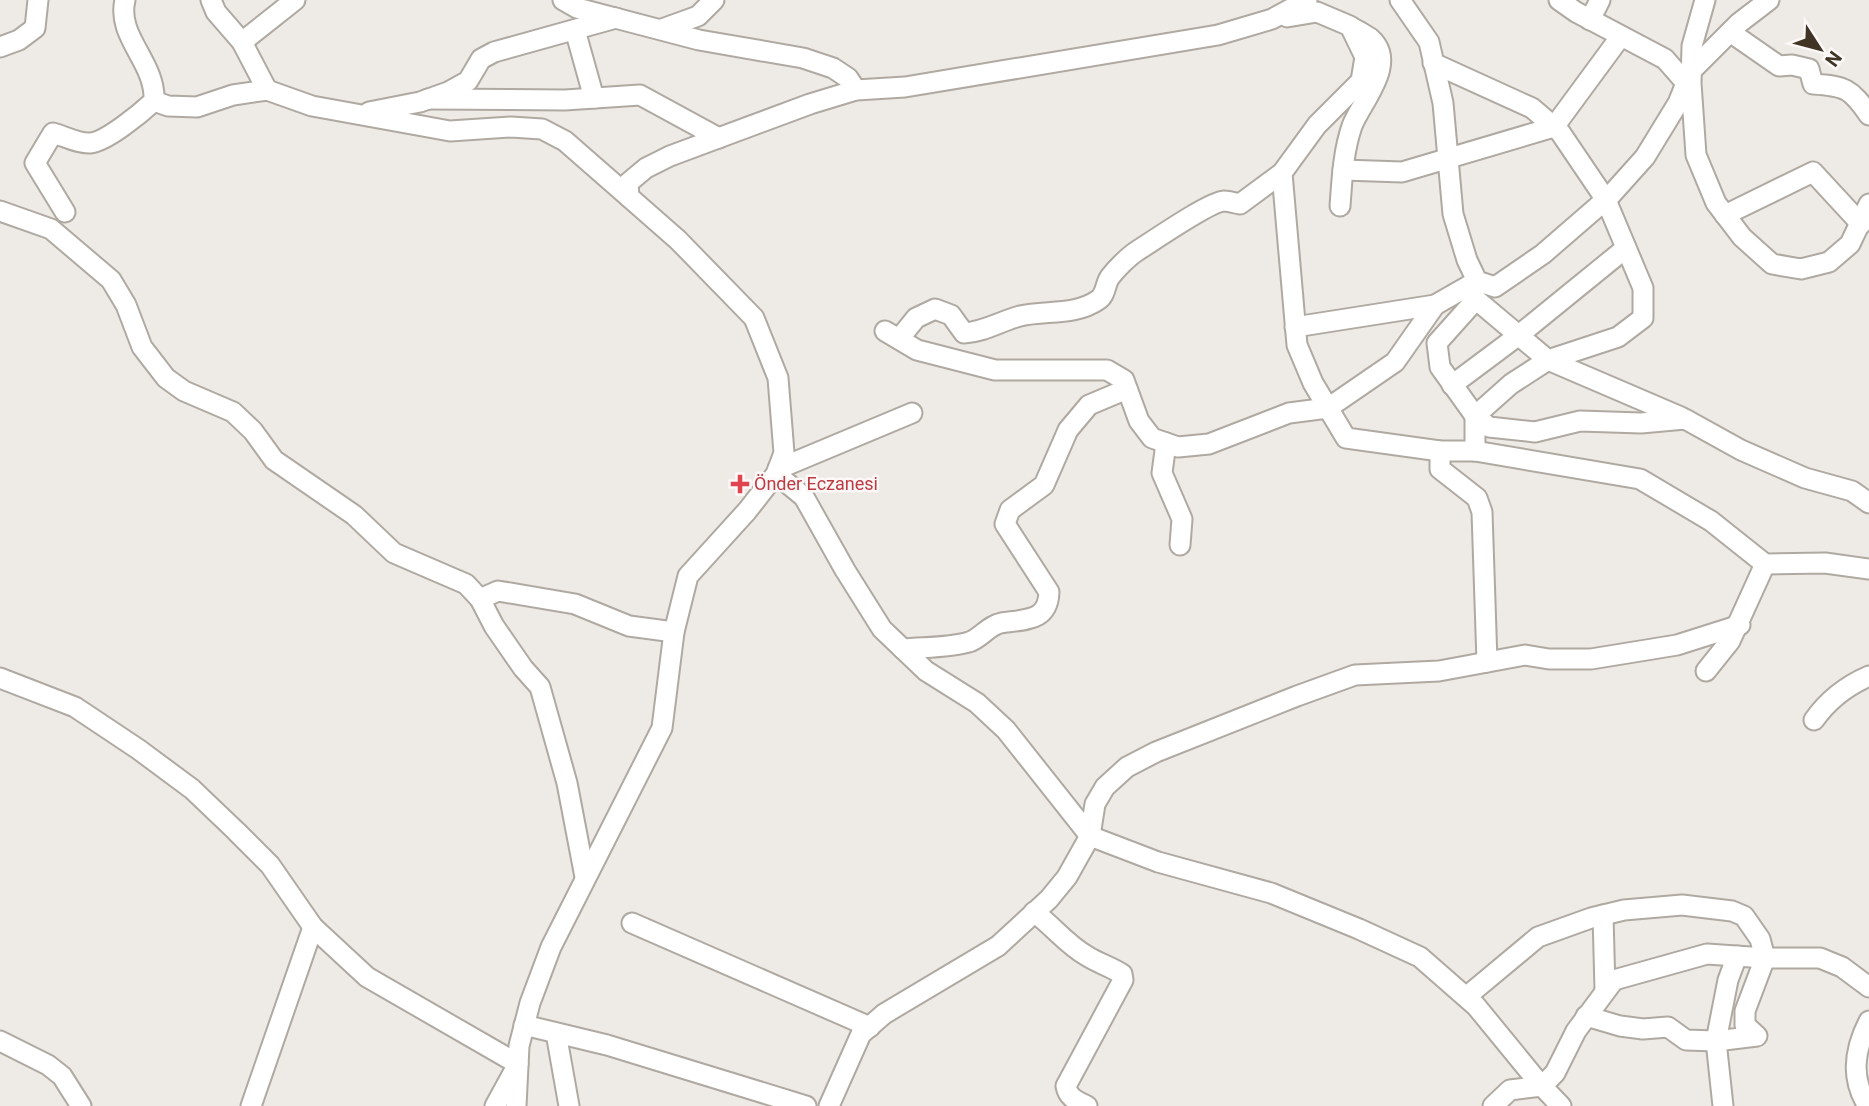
<svg xmlns="http://www.w3.org/2000/svg" width="1869" height="1106" font-family="Roboto,sans-serif">
<style>
.lines{fill:none;stroke-linecap:round;stroke-linejoin:round}
.minor-casing{stroke:#afa9a1;stroke-width:23}
.minor{stroke:#fff;stroke-width:19}
.health-dot{fill:#e0444e;stroke:#fbf8f7;stroke-width:2.5}
.labels{text-anchor:middle;stroke-width:5;stroke-linejoin:round;paint-order:stroke}
.health-label{font-size:18px;fill:#be3a42;stroke:#fbf8f7;text-anchor:start}
</style>
<rect width="100%" height="100%" fill="#eeeae6"/>
<g class="lines">
<g class="minor-casing">
<g id="minor">
<polyline points="211,0 216,12 242,42 267,90"/>
<polyline points="563,0 577,8 699,40 803,58 833,68 848,78 856,90"/>
<polyline points="1400,0 1429,42 1443,103 1453,214 1467,260 1477,281 1495,287 1543,254 1610,196 1645,157 1678,103 1691,71 1739,23 1769,0"/>
<polyline points="1559,0 1576,12 1665,59 1686,83"/>
<polyline points="1705,0 1692,46 1691,83 1696,155 1716,203 1742,237 1772,264 1801,269 1829,262 1850,244 1869,204"/>
<polyline points="1287,17 1317,12 1350,26 1365,57 1361,81 1317,125 1282,173 1297,345 1313,383 1346,438 1440,451 1475,451 1640,479 1711,521 1765,564 1825,563 1869,569"/>
<polyline points="1590,20 1600,0"/>
<polyline points="662,29 698,16 714,0"/>
<polyline points="575,30 594,98"/>
<path d="M1730 32 1779 66 1792 65 1809 69 1813 84C1846 86 1851 89 1869 115"/>
<polyline points="242,42 295,0"/>
<polyline points="0,47 19,40 35,28 38,0"/>
<polyline points="1433,63 1532,108 1560,132 1606,200 1643,288 1643,318 1618,337 1548,360 1511,384 1475,416 1475,451"/>
<polyline points="428,99 565,100 640,95 719,138"/>
<polyline points="154,101 168,106 197,107 233,95 267,90 312,106 450,131 511,127 542,129 565,141 629,197"/>
<polyline points="369,112 420,102 448,92 468,81 481,59 494,52 616,18"/>
<polyline points="1343,170 1402,172 1554,127 1621,36"/>
<path d="M1340 206C1342 180 1343 152 1352 126 1361 102 1399 63 1370 38 1364 34 1357 30 1351 27"/>
<polyline points="0,211 51,229 111,280 126,305 142,347 166,378 184,391 233,412 253,431 274,460 354,515 394,553 466,584 480,599 494,626 523,668 540,687 567,783 585,877"/>
<path d="M65 212 35 163 53 133C64 136 79 144 90 143 106 142 141 113 154 101 156 62 116 37 125 0"/>
<polyline points="1725,215 1813,172 1861,224"/>
<polyline points="1473,297 1548,360 1681,417"/>
<polyline points="1295,327 1435,305 1477,281 1471,305 1437,343 1440,367 1475,416 1489,427 1535,432 1580,421 1641,423 1685,419 1741,450 1805,478 1852,491 1869,503"/>
<polyline points="885,331 917,350 995,370 1107,370 1124,380 1139,421 1152,438 1178,447 1209,444 1289,413 1328,408 1395,362 1435,305"/>
<path d="M899 339 916 318 935 309 951 315 964 333C984 332 1001 321 1020 316 1046 310 1075 316 1098 300 1106 295 1105 284 1110 277 1116 269 1128 257 1137 251 1153 241 1209 202 1224 201 1229 201 1235 203 1240 204L1282 173"/>
<polyline points="1452,385 1519,335 1626,248"/>
<polyline points="1166,443 1162,473 1182,519 1180,545"/>
<polyline points="1440,451 1440,469 1477,498 1482,512 1487,662"/>
<polyline points="778,469 912,413"/>
<polyline points="776,474 804,497 845,570 882,629 926,671 977,703 1006,730 1090,836 1158,862 1271,893 1359,929 1420,957 1476,1006 1539,1083 1561,1106"/>
<polyline points="480,599 498,591 575,604 629,626 674,632"/>
<path d="M903 649C924 647 949 648 969 642 980 639 989 625 1001 623 1023 619 1048 623 1049 592L1005 524 1010 510 1044 485 1068 430 1089 405 1127 389"/>
<polyline points="1706,671 1730,641 1765,564"/>
<polyline points="0,678 75,707 138,749 192,789 236,831 270,865 313,927 367,977 518,1064 495,1106"/>
<path d="M1814 720C1828 700 1846 686 1869 676"/>
<path d="M1034 912C1053 926 1066 944 1087 956 1098 963 1111 967 1122 974L1123 980 1066 1086C1068 1098 1077 1101 1087 1106"/>
<polyline points="1603,915 1605,990"/>
<polyline points="632,923 870,1027"/>
<polyline points="1466,997 1538,937 1591,918 1624,910 1682,905 1732,911 1744,916 1760,939 1765,958 1745,1011 1745,1025 1757,1036 1716,1041 1686,1040 1668,1027 1643,1029 1620,1026 1586,1016"/>
<polyline points="524,1025 607,1045 806,1106"/>
<polyline points="556,1033 569,1106"/>
<polyline points="0,1041 48,1065 62,1076 81,1106"/>
<polyline points="251,1106 313,927"/>
<polyline points="516,1106 519,1046 530,1003 551,947 662,728 674,632 688,576 747,511 776,474 784,453 778,378 754,318 678,240 629,197 628,183 646,168 670,156 810,104 856,90 905,87 1218,35 1272,19 1307,0"/>
<polyline points="829,1106 861,1034 884,1014 998,946 1049,899 1067,877 1090,836 1095,804 1105,787 1127,767 1156,752 1297,696 1355,675 1439,671 1525,655 1549,659 1591,659 1677,645 1740,625"/>
<polyline points="1493,1106 1510,1090 1542,1086 1555,1073 1576,1031 1614,980 1707,954 1765,958 1820,958 1842,967 1869,987"/>
<polyline points="1723,1106 1716,1041 1728,980 1737,956"/>
<path d="M1868 1106C1850 1078 1854 1050 1869 1021"/>
</g>
</g>
<use href="#minor" class="minor"/>
</g>
<path class="health-dot" d="M736.5 473.5h7v7h7v7h-7v7h-7v-7h-7v-7h7z"/>
<g class="labels">
<g class="health-label">
<text x="754" y="490">Önder Eczanesi</text>
</g>
</g>
<g transform="translate(1820 49) rotate(126)" stroke="#fbf8f7" stroke-width="5" paint-order="stroke">
<path d="M0-5L12 26L0 18L-12 26Z" fill="#403525"/>
<text y="-10" font-size="19" font-weight="bold" text-anchor="middle" fill="#403525">N</text>
</g>
</svg>
